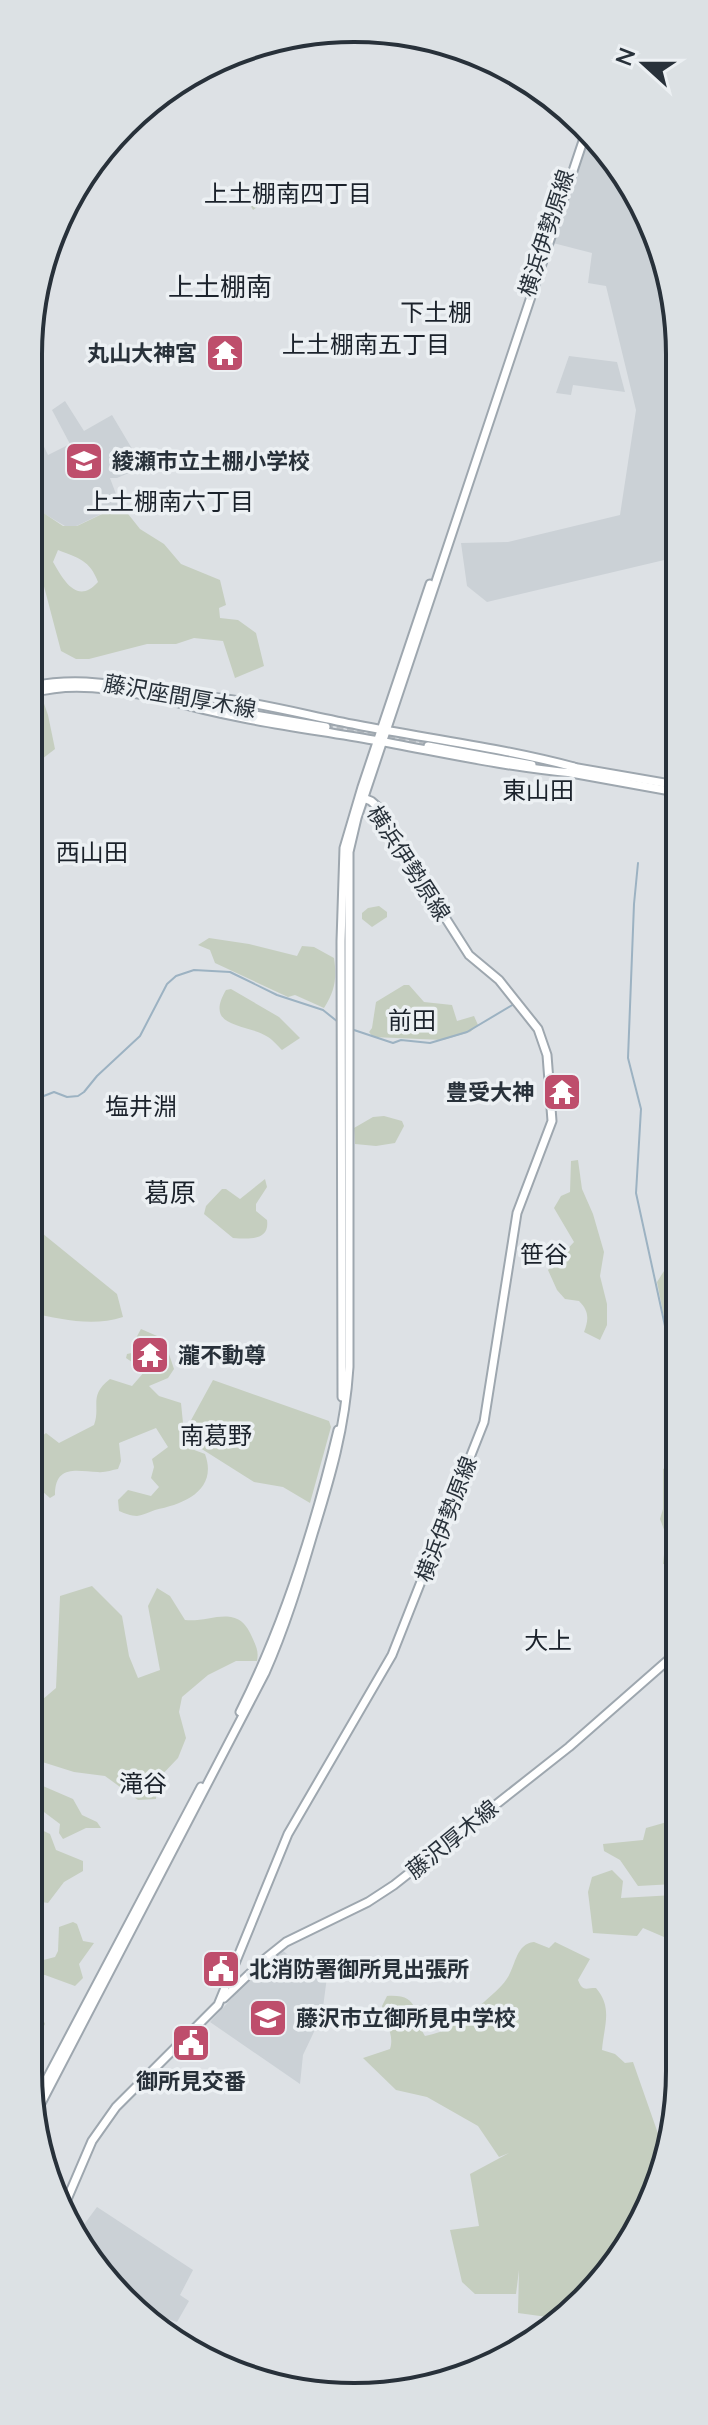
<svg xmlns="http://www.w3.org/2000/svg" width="708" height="2425" font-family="Lato,'Noto Sans JP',sans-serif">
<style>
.built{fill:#cbd1d6}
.green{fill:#c5cebf;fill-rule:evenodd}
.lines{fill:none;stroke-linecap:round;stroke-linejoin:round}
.stream{stroke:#9cb2c2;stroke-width:2}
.major-tunnel{stroke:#b9bec3;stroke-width:7;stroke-dasharray:7 3.5;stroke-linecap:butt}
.major-casing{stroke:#9ea7af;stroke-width:11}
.major{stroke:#fff;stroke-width:7}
.labels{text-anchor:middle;stroke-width:7;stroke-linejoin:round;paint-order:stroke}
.street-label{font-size:22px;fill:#28313a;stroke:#ecf0f3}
.poi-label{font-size:22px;font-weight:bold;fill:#28313a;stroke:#ecf0f3;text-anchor:start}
.neighbourhood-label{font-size:24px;fill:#1b222b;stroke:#ecf0f3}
.quarter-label{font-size:26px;fill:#1b222b;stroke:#ecf0f3}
.rim{fill:none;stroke:#28313a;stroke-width:4}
</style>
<rect width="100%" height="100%" fill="#dde1e5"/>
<g class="built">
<polygon points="590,132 599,139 655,229 677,312 677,557 487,602 467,586 461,543 508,542 620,515 636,410 606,286 588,283 592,253 553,243"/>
<polygon points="569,356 617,362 625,392 573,385 571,395 556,393"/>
<polygon points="65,401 84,431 112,415 134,452 134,467 131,472 117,478 110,478 120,505 70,529 33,507 34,434 37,432 48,455 70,444 52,410"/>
<polygon points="282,1950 303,1967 307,1963 327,1977 322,2015 303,2055 300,2084 210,2022 244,1985"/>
<polygon points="97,2207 193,2270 180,2295 189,2301 177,2322 140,2310 109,2286 77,2234"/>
</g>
<g class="green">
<polygon points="270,187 276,195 253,210 249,203"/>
<path d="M121 505 140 529 164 544 181 564 220 580 226 605 219 608 220 618 238 620 256 633 264 666 235 678 223 641 194 638 176 644H147L89 659H76L61 651 41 575 43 570 33 545V506L63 526H77ZM58 550C78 558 90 560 98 582 77 606 63 579 53 562Z"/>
<polygon points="41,695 48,715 55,749 33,766 33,698"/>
<polygon points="379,906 387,912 387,917 372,927 362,919 362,913 368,908"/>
<path d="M209 938 249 944 297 956 302 946 314 947 334 958C337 978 335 991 324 1008L295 995 288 997 215 963 210 950 198 945Z"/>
<polygon points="404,985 409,985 424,1002 452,1005 457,1021 474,1016 478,1025 470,1032 443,1040 373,1037 369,1032 372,1028 376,1002"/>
<path d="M231 989 279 1017 300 1038 282 1050C278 1046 273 1040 268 1037 247 1023 203 1029 226 990Z"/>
<polygon points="384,1116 402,1121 404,1126 395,1143 376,1146 355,1144 354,1128 373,1117"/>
<path d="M578 1160 582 1189 593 1214 604 1252 600 1276 607 1304V1325L600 1340 584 1332C589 1319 589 1311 579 1301L565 1299 557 1290 548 1270 574 1242 554 1208 561 1196 570 1192 571 1161Z"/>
<path d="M265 1179 267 1187 256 1204V1211L267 1220C270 1241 249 1239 233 1238L204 1214 206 1206 222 1189H226L240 1199Z"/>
<path d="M37 1229 117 1294 123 1317C92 1327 61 1319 31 1313V1232Z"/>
<polygon points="664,1271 675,1289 675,1349 670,1347 657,1282"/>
<path d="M141 1329 164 1339 160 1349 169 1354 174 1369 168 1378 149 1386 159 1396 181 1403 184 1433 213 1380 329 1421 331 1427 310 1503 283 1487 254 1482 197 1446 188 1445 189 1448 205 1454C218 1490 185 1504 155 1510 149 1512 143 1515 137 1516 131 1516 124 1513 119 1511L118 1500 128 1490 151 1496 159 1487 151 1478 154 1467 152 1459 168 1447 156 1428 119 1443 121 1461 118 1469C112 1470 104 1473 98 1472 79 1472 55 1463 55 1495L50 1498C29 1480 30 1472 30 1446L46 1433 59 1443 94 1425C101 1406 88 1396 110 1379L132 1386 145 1371 126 1358 127 1354 136 1352 131 1347Z"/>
<polygon points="671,1465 675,1466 674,1566 663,1564 666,1535 660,1519 663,1509 663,1469"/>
<path d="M92 1586 122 1616 129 1656 138 1678 160 1670 148 1606 157 1588 170 1596 185 1620C211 1623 238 1602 252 1637 256 1646 259 1651 257 1661H236L208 1675 182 1697 179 1712 186 1738 178 1758 157 1780 156 1799 138 1800 105 1776 74 1772 36 1760 29 1761V1711L56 1688 60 1596Z"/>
<polygon points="29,1780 73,1799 82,1815 97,1822 101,1828 86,1828 63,1839 59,1833 60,1824 44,1812 29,1811"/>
<polygon points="674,1820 674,1884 638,1886 620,1860 604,1851 603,1844 643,1840 646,1828"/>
<polygon points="29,1824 50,1834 56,1850 83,1861 83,1871 64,1882 48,1903 29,1900"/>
<polygon points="612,1870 623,1881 621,1898 674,1895 674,1938 671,1940 643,1928 637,1936 593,1933 588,1892 592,1877"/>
<polygon points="73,1922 77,1924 83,1941 94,1943 79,1964 83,1978 75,1986 45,1975 30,1976 28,1964 55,1957 58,1951 59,1927"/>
<path d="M534 1942 549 1948 555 1942 590 1959 578 1980C583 1992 585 1988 596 1988 613 2008 604 2025 602 2050L615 2054 625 2063 633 2062 662 2145 642 2219 631 2241 562 2319 518 2313 519 2270 516 2294H475L462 2282 450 2230 479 2226 470 2174 509 2153 499 2157 478 2126 427 2097 396 2090 363 2058 390 2049C395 2034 384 2022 382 2006L387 1996C423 1994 411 2015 425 2036 433 2034 442 2032 449 2028 463 2020 498 1992 506 1980 516 1967 515 1944 534 1942Z"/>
<polygon points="34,2012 41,2015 45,2024 39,2035 28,2036 28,2013"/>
</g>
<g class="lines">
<g class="stream">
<polyline points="638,863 634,904 628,1058 641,1109 636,1193 672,1358 667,1459"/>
<polyline points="351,1029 393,1043 401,1040 430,1043 467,1032 514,1004"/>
<polyline points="31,1101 54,1092 67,1097 78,1096 84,1092 97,1076 140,1036 167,984 176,976 194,970 230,972 277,995 323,1010 338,1022"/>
</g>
<polyline class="major-tunnel" points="326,727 428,746"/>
<g class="major-casing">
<g id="major">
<path d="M33 686C81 676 125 686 173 695"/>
<path d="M33 693C78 680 125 692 170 700"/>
<path d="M169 694C232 695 295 713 357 725 430 739 503 748 574 767"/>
<path d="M168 700C235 720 305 728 373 740 440 752 505 767 573 773"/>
<polyline points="226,710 326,727"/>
<polyline points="428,746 532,765"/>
<polyline points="572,767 676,785"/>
<polyline points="571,773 676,792"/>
<polyline points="342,1397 341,941 344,848 362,787 430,584"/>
<path d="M240 1712C285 1623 315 1526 338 1430"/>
<polyline points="224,1998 266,1958 286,1942 368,1902 394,1885 569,1747 675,1654"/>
<polyline points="34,2103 201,1787"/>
<path d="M36 2113 265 1673C285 1628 299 1582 313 1534 331 1476 345 1429 349 1367V852L357 818 587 129"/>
<polyline points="62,2211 92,2141 116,2107 218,2005 288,1834 392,1655 484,1422 517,1213 552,1121 547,1055 538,1029 499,980 469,955 392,834 379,808 371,801 361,797"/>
</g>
</g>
<use href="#major" class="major"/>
</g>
<defs>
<g id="temple-square" transform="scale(2)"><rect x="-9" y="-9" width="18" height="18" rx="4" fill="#be4e6c" stroke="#ecf0f3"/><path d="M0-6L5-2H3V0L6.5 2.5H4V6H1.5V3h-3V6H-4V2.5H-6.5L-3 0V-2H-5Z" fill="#fff"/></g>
<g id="school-square" transform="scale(2)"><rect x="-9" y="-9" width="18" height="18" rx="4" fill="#be4e6c" stroke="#ecf0f3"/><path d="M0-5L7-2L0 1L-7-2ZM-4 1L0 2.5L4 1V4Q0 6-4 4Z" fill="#fff"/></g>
<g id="civic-square" transform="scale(2)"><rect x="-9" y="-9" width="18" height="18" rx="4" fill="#be4e6c" stroke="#ecf0f3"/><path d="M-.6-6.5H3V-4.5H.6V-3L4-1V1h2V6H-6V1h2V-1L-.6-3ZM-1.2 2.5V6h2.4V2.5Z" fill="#fff"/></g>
</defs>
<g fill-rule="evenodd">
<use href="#temple-square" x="225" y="353"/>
<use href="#school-square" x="84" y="461"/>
<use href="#temple-square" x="562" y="1092"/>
<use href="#temple-square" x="150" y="1355"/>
<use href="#civic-square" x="221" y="1969"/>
<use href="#school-square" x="268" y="2018"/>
<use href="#civic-square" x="191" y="2043"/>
</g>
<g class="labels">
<g class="street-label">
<text transform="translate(546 233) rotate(-72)" y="8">横浜伊勢原線</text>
<text transform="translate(180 696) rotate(10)" y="8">藤沢座間厚木線</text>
<text transform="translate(409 863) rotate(57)" y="8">横浜伊勢原線</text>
<text transform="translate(446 1519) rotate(-69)" y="8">横浜伊勢原線</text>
<text transform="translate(452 1839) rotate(-39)" y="8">藤沢厚木線</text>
</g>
<g class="poi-label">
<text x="197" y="361" text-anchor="end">丸山大神宮</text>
<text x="112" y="469">綾瀬市立土棚小学校</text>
<text x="534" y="1100" text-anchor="end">豊受大神</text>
<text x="178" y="1363">瀧不動尊</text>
<text x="249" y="1977">北消防署御所見出張所</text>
<text x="296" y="2026">藤沢市立御所見中学校</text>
<text x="191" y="2089" text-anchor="middle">御所見交番</text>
</g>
<g class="neighbourhood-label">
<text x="288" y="202">上土棚南四丁目</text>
<text x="436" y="321">下土棚</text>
<text x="366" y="353">上土棚南五丁目</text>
<text x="170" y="510">上土棚南六丁目</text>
<text x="538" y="799">東山田</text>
<text x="92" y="861">西山田</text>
<text x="412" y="1029">前田</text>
<text x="141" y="1115">塩井淵</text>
<text x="544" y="1263">笹谷</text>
<text x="216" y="1444">南葛野</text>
<text x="548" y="1649">大上</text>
<text x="143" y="1792">滝谷</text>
</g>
<g class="quarter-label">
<text x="220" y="296">上土棚南</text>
<text x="170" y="1202">葛原</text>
</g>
</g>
<path d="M0 0H708V2425H0ZM354 42H354A312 312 0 0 1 666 354V2071A312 312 0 0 1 354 2383H354A312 312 0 0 1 42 2071V354A312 312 0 0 1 354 42Z" fill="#dce1e4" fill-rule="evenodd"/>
<path class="rim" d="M354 42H354A312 312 0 0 1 666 354V2071A312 312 0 0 1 354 2383H354A312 312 0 0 1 42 2071V354A312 312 0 0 1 354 42Z"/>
<g transform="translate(644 64) rotate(291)" stroke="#ecf0f3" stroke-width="6" paint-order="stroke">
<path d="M0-6L14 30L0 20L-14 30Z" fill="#28313a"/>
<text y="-12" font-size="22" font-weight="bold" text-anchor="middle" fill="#28313a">N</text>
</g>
</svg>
